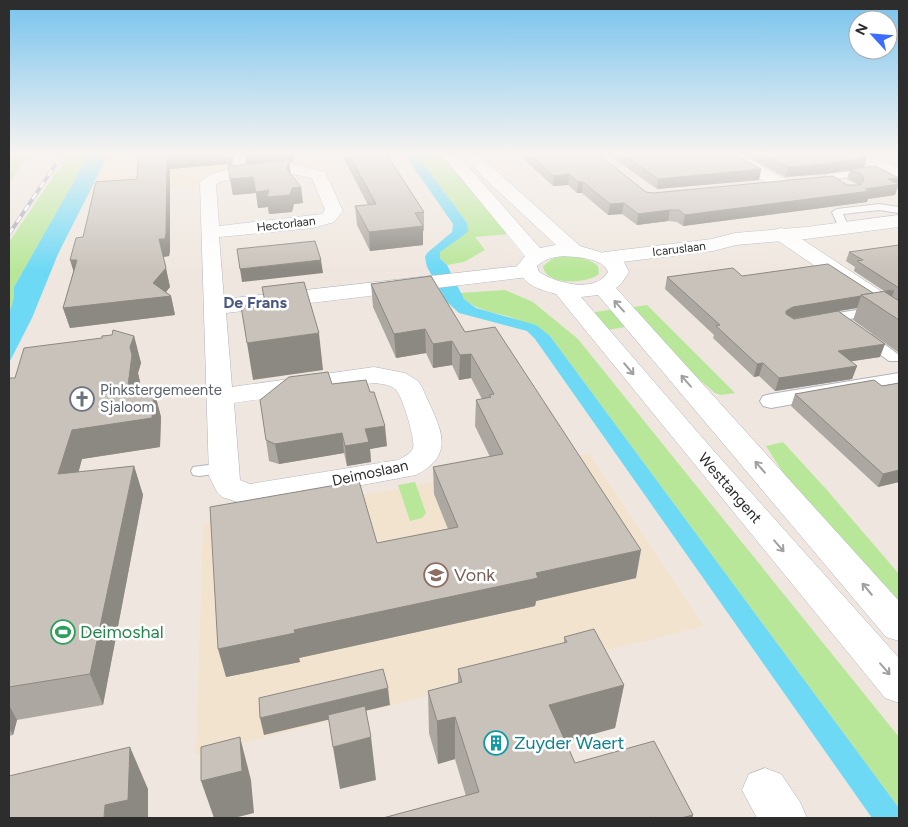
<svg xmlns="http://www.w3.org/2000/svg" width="908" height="827" font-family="Figtree,sans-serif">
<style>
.education{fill:#f1e3ce}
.green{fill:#b9e79a}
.water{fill:#6ed9f5}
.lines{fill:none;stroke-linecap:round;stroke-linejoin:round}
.service-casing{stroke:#afb3bd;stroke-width:2}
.pedestrian-casing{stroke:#afb3bd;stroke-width:2}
.minor-casing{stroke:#afb3bd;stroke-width:1}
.tertiary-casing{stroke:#afb3bd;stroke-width:1}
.secondary-casing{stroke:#afb3bd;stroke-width:1}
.service{fill:#fff;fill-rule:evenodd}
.pedestrian{fill:#fff;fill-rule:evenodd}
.minor{fill:#fff;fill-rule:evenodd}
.tertiary{fill:#fff;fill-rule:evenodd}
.secondary{fill:#fff;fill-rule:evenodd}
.rail-casing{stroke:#a1a6b8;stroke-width:4}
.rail{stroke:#fff;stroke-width:2.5;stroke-dasharray:7;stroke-linecap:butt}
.wall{fill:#aca7a0}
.shaded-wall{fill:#8c8882}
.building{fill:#c8c2ba;stroke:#8c8882}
.oneway{stroke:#a0a0a0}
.labels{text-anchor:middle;stroke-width:5;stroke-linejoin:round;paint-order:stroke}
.far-street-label{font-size:12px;fill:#2d2d2d;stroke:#fff}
.worship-label{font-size:15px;fill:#5b616d;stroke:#fff;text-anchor:start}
.street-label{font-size:15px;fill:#2d2d2d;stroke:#fff}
.neighbourhood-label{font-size:16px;font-weight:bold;fill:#4a5781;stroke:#fff}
.near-education-label{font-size:18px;fill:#785e54;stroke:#fff;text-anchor:start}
.near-leisure-label{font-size:18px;fill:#27864d;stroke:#fff;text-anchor:start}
.near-culture-label{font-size:18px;fill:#0d838f;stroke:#fff;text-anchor:start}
</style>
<rect width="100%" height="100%" fill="#efe7df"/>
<g class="education">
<polygon points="105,155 338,155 315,157 318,163 298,170 209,177 203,185 82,195"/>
<polygon points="589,454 704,626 196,755 203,524"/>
</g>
<g class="green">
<polygon points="9,155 29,155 9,183"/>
<polygon points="68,155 89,155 14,287 14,297 9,314 9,242"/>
<polygon points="417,155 446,155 509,234 475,237 485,250 464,262 447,265 440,258 440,252 467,223"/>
<path d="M560 257C574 256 587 257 598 266L599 274C588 284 545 286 543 266L552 259Z"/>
<path d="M505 290 533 302 578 339 899 737V808L550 336C540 331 529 325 518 320 497 311 474 313 459 293Z"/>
<polygon points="647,305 735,393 721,395 715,393 664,349 627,308"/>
<polygon points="615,309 631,326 602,331 589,313"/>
<polygon points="783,442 826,489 899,574 899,619 813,520 766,446"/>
<polygon points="415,482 426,513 422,518 410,521 398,485"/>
</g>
<g class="water">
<polygon points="89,155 108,155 58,254 32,318 9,363 9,314 14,297 14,287"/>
<polygon points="405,155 417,155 467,223 468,232 440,252 440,258 447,265 464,299 476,308 536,325 550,336 899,808 899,818 872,818 535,339 527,331 459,313 447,302 427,267 425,257 427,253 452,232 453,224"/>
</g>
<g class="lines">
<g class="service-casing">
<g id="service">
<polygon points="868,169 872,172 871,174 828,180 824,177 828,174"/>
<polygon points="879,204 899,207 899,213 879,210 843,214 849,228 844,231 839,228 832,212 837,209"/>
<polygon points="875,307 879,308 881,311 879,314 826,323 820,319 826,315"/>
<polygon points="867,334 872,335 899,355 899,361 889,361 862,341 860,338 862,335"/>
<polygon points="224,463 230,464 232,468 230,472 199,476 193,475 191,471 193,467"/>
</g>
</g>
<g class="pedestrian-casing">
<g id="pedestrian">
<polygon points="234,155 246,155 243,177 238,178 231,174"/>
<polygon points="899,373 899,385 771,408 763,406 760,401 763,396 771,394"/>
</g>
</g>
<g class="minor-casing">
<g id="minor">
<polygon points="722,155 741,155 789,181 791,185 789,189 777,189 725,158"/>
<polygon points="851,155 870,155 899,168 899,179 853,158"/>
<path d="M293 164 325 172 343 211 334 222 313 228 219 237 224 299 528 265 535 267 538 271 535 275 528 277 226 313 232 387 374 367 405 373 418 381 422 387C436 422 461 452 416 475L250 506 222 497 217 492 209 476 200 183C212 165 271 166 293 164ZM293 174 312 178 325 210 322 214 219 226 216 185 221 181ZM374 383C382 384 390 384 396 390 402 395 416 441 413 448 411 454 403 457 398 460L250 484 240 480 234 403Z"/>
<polygon points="781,228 788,230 899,303 899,320 891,318 774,238 772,234 774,230"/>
<polygon points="765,768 781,774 800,802 807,818 757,818 742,790 749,774"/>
</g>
</g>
<g class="tertiary-casing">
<polygon id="tertiary" points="899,215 899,227 806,239 736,245 713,251 605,264 598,262 595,258 598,254 605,252 712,239 735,233 806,227"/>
</g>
<g class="secondary-casing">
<path id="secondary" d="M442 155H458L540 248 556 245 481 175 464 155H479L580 246 617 257 624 262 629 272 621 284 616 288 899 601V641L886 637 598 295 581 297 713 450 899 658V703L885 698 556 294C538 289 523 285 517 266L525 256ZM564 256C576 257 604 258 608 272 595 294 556 283 539 272L537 266C545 259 553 257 564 256Z"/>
</g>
<use href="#service" class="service"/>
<use href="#pedestrian" class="pedestrian"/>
<use href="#minor" class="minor"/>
<use href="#tertiary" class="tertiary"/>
<use href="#secondary" class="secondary"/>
<g class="rail-casing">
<polyline id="rail" points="9,234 62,155"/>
</g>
<use href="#rail" class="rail"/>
</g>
<g class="wall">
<polygon points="139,155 234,155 231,166 246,164 245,155 294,155 293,162 289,162 290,173 301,187 303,203 294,204 292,212 269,214 268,207 258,208 256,193 233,195 229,166 228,164 170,169 170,251 169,256 163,257 170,287 166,292 171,296 175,315 70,328 63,308 83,237 137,179"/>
<polygon points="342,155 387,155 424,212 424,231 423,231 423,245 370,251 357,225 355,206 368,205"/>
<polygon points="519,155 599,155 646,192 653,193 847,185 859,185 847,179 850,170 825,174 785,177 744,155 861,155 867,157 864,167 898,184 895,195 868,199 867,202 683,226 677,222 668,221 637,225 622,214 608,215 582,193 577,193 568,185 553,186"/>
<polygon points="609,155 735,155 761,169 759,180 657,189"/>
<polygon points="899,245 899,301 892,296 899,301 899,353 853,320 857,308 839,311 880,357 851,361 857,366 852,379 775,391 759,376 754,377 713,338 714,335 665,289 667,277 742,276 873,293 884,291 854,271 855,267 846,261 849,252"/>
<polygon points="371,284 465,332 636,578 536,601 535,606 299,658 300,662 226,677 377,543 448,529 434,494 433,467 490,457 475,426 476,400 482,399 471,378 459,380 452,365 433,368 426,353 396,358 373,307"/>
<polygon points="134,336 141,363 138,373 140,382 139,392 154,390 161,417 160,447 82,459 78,472 134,466 143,495 103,705 17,720 13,735 9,736 9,380 15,378"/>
<polygon points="899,383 899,482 878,487 791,406 795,394 882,386"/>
<polygon points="332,384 387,446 370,449 371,462 347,466 344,453 279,464 269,461 266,440"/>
<polygon points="564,637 624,685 615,728 566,742 575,763 693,815 692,818 383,818 466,796 455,759 438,764 429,733 428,691 458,683 458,669 564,643"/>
</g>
<g class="shaded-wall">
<polygon points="167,155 226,155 228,164 170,169 170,251 169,256 163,257 159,239"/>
<polygon points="228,155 234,155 230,168"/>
<polygon points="245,155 294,155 293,162 289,162 291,176 246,165"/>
<polygon points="867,157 864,167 850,169 850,170 825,174 785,177 788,167"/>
<polygon points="761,169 759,180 657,189 658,179"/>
<polygon points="569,174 568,185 553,186 554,176"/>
<polygon points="253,177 292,188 301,187 303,203 294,204 292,212 269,214 268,207 258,208 256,193 233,195 230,179"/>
<polygon points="899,178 898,185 899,184 895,195 868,199 867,202 683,226 685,215 865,189 888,179"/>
<polygon points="578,182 583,182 582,193 577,193"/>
<polygon points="624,203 622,214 608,215 610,204"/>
<polygon points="670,210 668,221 637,225 638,214"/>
<polygon points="423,226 423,245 370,251 369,232"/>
<polygon points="70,260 77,260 76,279"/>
<polygon points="321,260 323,273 242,282 240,269"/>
<polygon points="166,268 170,287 162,297 171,296 175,315 70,328 63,308 153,283"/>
<polygon points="894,291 886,311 885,292"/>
<polygon points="861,296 857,308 790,319 783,323 786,311 793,307"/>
<polygon points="425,329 426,353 396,358 394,334"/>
<polygon points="319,333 323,370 253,380 247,343"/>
<polygon points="134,336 141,363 138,373 140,382 135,421 154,390 161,417 160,447 82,459 70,504 58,474 72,430 127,393 130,347"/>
<polygon points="452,341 452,365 433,368 433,344"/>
<polygon points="885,344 880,357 834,364 838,351"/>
<polygon points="471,354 471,378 459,380 460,355"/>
<polygon points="763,363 759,376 754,377 757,364"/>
<polygon points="857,366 852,379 775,391 779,378"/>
<polygon points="385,426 387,446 370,449 371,462 347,466 345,446 365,429"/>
<polygon points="342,433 344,453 279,464 275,444"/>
<polygon points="134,466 143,495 103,705 90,674"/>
<polygon points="899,470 899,482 878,487 883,474"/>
<polygon points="641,550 636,578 536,601 535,606 299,658 300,662 226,677 218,649 294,630 536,573"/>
<polygon points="624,685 615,728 544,747 549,705"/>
<polygon points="388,688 390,705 264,735 260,718"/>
<polygon points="9,705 17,720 13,735 9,728"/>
<polygon points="455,717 455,759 438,764 437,721"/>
<polygon points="240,737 251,780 254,813 234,818 214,818 201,781"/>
<polygon points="371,737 376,780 340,789 333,747"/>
<polygon points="130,747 148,789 148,818 104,818 105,805"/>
<polygon points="693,815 692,818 681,818"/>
</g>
<g class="building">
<polygon points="139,155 167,155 166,233 165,239 159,239 166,268 153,283 171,296 63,308 77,260 70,260 76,238 83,237 96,182 137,179"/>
<polygon points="349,155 387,155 424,212 415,213 423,226 369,232 355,206 376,204"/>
<polygon points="530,155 599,155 646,192 653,193 833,176 847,185 860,185 864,180 862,175 850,169 875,166 899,178 888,179 899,184 865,189 870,191 685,215 679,210 670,210 638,214 624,203 610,204 583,182 578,182 569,174 554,176"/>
<polygon points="624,155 735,155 761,169 658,179"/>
<polygon points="765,155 861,155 867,157 828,164 788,167"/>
<polygon points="289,160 287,169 301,187 292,188 290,195 267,197 269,190 256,192 253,177 230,179 228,166"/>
<polygon points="315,241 321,260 240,269 237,249"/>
<polygon points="899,245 899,288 857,261 863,260 849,252"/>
<polygon points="828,264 873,293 861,295 861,296 793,307 786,311 786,314 794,319 838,311 885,344 838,351 857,366 779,378 763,363 757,364 716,326 720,325 667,277 733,268 742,276"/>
<polygon points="431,276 465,332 495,327 641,550 536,573 538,578 294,630 295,633 218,649 210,507 359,481 377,543 458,527 433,467 503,454 476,400 491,397 489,395 494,394 471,354 460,355 452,341 433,344 425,329 394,334 371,284"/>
<polygon points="304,282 319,333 247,343 241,306 265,302 262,287"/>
<polygon points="892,290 894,291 885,292 899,301 899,320 861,295"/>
<polygon points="113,330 134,336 130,347 132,355 127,393 154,390 152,418 72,430 58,474 134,466 90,674 9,687 9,378 15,378 24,348 102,338 102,336 112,335"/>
<polygon points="328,372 332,384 366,380 370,392 374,392 385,426 365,429 369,442 345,446 342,433 275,444 266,440 260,400 289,377"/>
<polygon points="874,380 882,386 899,383 899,470 883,474 795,394"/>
<polygon points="594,629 624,685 549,705 575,763 654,741 693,815 681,818 651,818 651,817 648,818 383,818 479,792 455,717 437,721 428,691 462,682 458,669 567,642 564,637"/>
<polygon points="383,669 388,688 260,718 259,698"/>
<polygon points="365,706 371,737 333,747 328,715"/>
<polygon points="240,737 242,771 201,781 201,747"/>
<polygon points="130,747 128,800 105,805 104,818 9,818 9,776"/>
</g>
<defs><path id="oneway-shaft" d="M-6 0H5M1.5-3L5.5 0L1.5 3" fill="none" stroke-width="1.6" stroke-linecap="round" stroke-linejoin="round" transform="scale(1.25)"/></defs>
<g class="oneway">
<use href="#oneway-shaft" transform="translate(619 306) rotate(-132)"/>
<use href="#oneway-shaft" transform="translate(629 369) rotate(50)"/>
<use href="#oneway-shaft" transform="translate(686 381) rotate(-131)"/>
<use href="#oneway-shaft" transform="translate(760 467) rotate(-131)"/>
<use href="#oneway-shaft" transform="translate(779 546) rotate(49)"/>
<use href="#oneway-shaft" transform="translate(867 589) rotate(-130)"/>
<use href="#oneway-shaft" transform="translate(885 669) rotate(49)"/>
</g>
<linearGradient id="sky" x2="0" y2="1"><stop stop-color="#77c3ed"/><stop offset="0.57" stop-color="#f8f4f1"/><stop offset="1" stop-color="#f8f4f1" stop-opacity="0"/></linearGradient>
<rect width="908" height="270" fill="url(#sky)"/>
<defs>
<g id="church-ring" transform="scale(1.25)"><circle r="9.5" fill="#fff" stroke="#6b7280" stroke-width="1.5"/><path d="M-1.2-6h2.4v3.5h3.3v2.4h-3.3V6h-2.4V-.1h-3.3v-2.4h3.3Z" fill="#6b7280"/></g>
<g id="university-ring" transform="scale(1.25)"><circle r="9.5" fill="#fff" stroke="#8d6e63" stroke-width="1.5"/><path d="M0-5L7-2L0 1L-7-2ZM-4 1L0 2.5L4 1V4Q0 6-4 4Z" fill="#8d6e63"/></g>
<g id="stadium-ring" transform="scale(1.25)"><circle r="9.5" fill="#fff" stroke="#2e9e5b" stroke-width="1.5"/><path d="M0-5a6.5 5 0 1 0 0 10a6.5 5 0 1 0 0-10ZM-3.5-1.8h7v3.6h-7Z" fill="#2e9e5b"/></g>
<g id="building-ring" transform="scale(1.25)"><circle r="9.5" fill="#fff" stroke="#0f9aa8" stroke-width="1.5"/><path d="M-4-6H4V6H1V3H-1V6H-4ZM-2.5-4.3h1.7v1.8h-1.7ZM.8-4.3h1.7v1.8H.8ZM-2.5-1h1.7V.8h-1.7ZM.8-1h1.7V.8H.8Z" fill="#0f9aa8"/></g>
</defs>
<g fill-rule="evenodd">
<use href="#church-ring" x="82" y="399"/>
<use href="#university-ring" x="436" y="575"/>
<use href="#stadium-ring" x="63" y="632"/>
<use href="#building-ring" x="496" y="743"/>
</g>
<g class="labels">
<g class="far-street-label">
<text transform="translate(286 224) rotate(-7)" y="4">Hectorlaan</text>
<text transform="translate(679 249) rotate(-7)" y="4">Icaruslaan</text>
</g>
<g class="worship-label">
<text x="100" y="395">Pinkstergemeente<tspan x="100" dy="17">Sjaloom</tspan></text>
</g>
<g class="street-label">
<text transform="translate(370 473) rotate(-12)" y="5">Deimoslaan</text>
<text transform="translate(730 488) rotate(49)" y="5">Westtangent</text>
</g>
<g class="neighbourhood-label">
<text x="255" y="308">De Frans</text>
</g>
<g class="near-education-label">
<text x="454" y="581">Vonk</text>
</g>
<g class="near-leisure-label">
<text x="80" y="638">Deimoshal</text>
</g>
<g class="near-culture-label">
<text x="514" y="749">Zuyder Waert</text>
</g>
</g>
<rect width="908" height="827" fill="none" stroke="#2d2d2d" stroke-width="20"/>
<g transform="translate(873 35) rotate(296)"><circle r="24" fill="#ffffff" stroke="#ababab"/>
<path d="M0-4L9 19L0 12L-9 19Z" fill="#3c6dff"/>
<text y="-8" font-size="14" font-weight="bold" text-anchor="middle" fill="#2d2d2d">N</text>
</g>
</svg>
